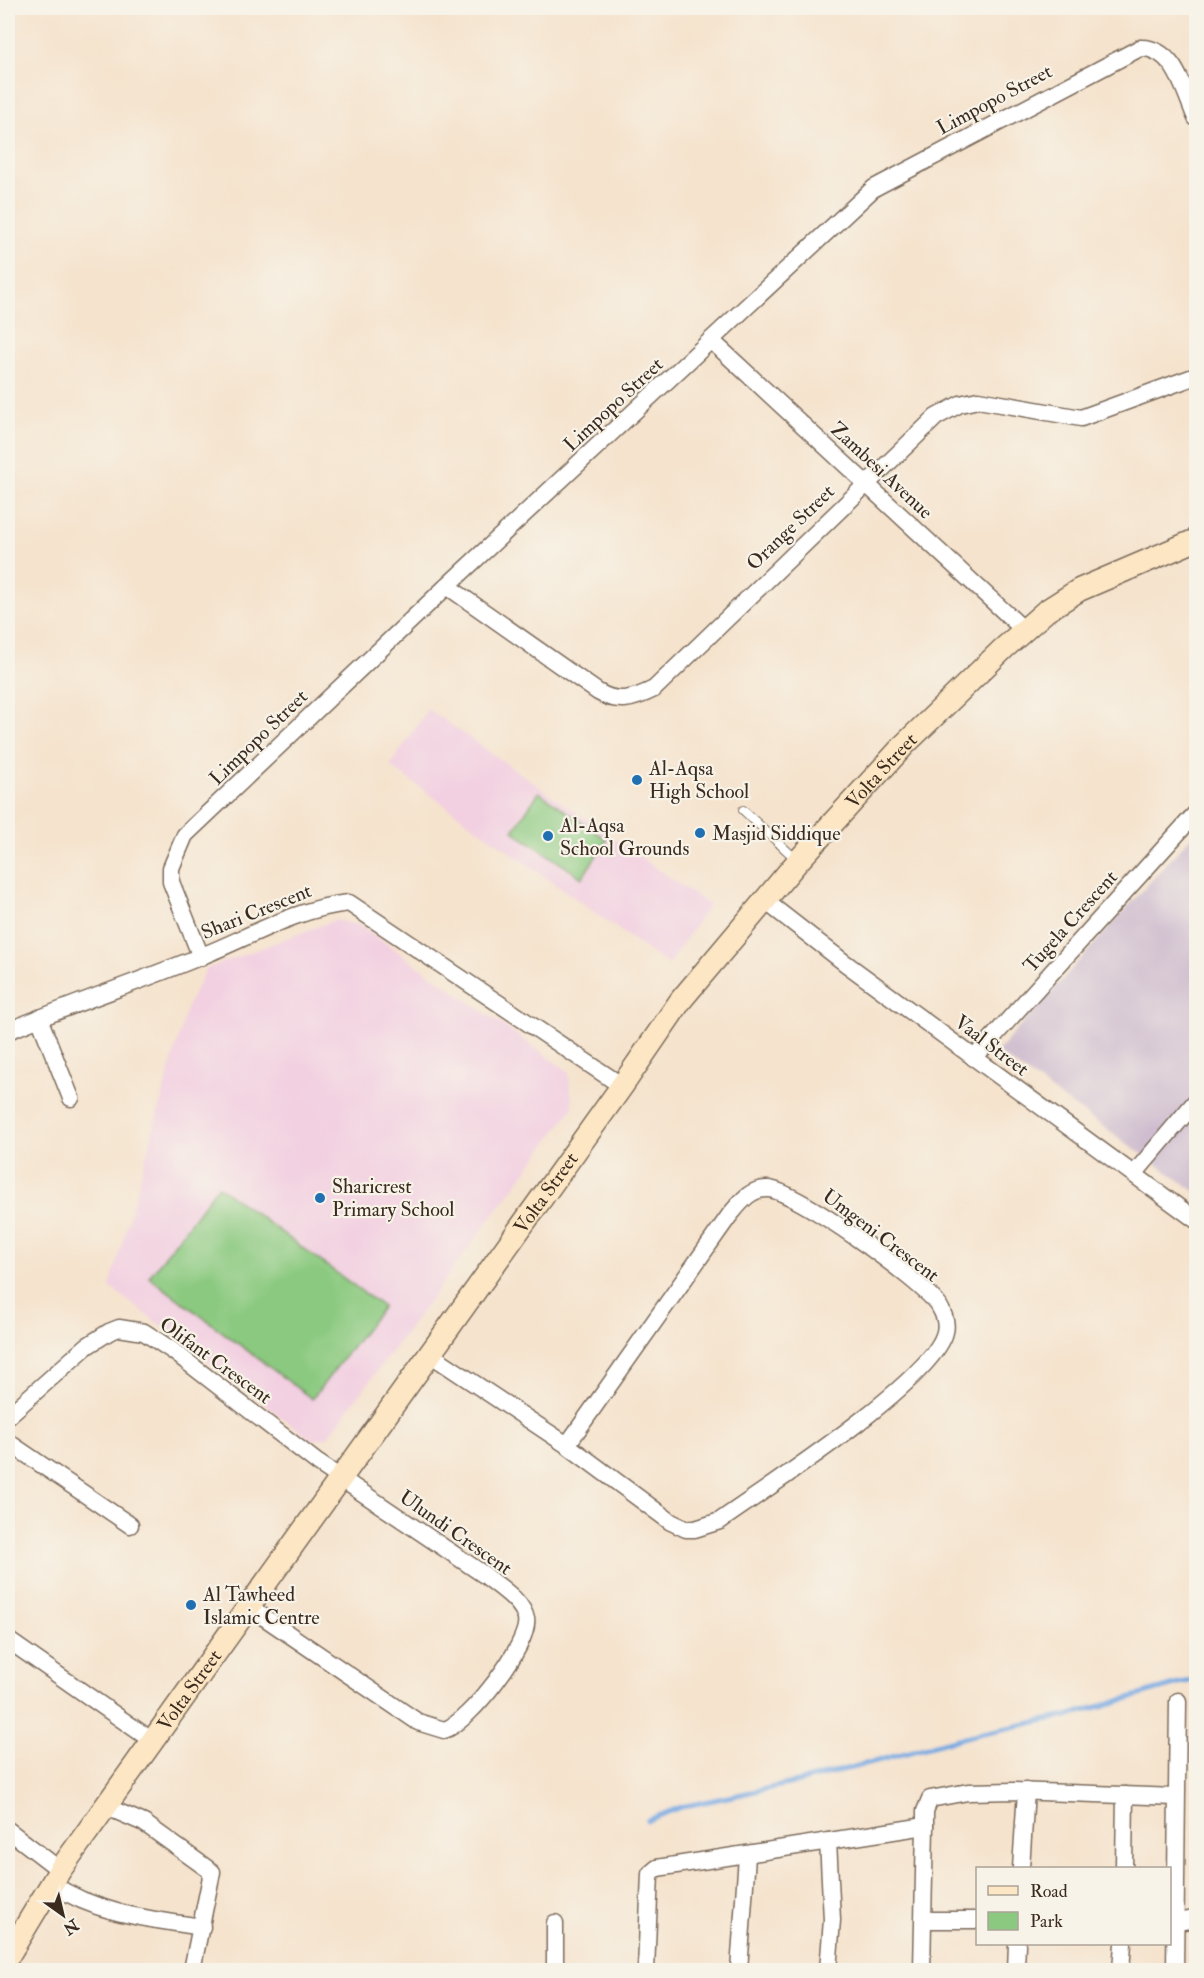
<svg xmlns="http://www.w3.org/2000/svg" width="1204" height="1978" font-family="'IM FELL Double Pica',serif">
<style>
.built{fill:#f2cfe1}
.industrial{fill:#cfbdcf}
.green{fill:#8ac97f;stroke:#627a4e;stroke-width:1.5}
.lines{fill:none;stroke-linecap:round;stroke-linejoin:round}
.stream{stroke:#76a8e2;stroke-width:5}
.lane-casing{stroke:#7c6b5b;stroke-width:10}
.street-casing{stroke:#7c6b5b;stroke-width:19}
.secondary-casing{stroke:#7c6b5b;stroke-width:25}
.lane{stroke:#fff;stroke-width:8}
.street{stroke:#fff;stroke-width:16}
.secondary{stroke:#fce6c4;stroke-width:22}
.poi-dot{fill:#1f6fb2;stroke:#f7f3e8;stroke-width:2}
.labels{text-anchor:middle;stroke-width:4.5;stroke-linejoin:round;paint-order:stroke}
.street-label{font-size:20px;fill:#3b2a1e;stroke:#f7f3e8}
.poi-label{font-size:20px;fill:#3b2a1e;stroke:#f7f3e8;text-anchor:start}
</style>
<rect width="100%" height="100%" fill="#f7f3e8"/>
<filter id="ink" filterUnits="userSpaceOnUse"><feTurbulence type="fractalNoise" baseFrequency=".0167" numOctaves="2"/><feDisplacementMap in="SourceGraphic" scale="12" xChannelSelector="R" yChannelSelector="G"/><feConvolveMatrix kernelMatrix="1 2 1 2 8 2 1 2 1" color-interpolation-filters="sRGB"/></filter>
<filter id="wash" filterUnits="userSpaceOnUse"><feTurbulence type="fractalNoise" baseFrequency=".008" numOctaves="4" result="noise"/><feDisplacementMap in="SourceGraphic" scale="24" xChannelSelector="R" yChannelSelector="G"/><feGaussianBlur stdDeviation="1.35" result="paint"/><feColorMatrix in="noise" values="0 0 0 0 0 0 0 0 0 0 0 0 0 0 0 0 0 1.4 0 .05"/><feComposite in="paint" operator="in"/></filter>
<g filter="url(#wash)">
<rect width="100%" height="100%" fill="#f5e3cd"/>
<g class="built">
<polygon points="428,709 709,905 668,965 390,766"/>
<polygon points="335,920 360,925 568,1071 573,1108 328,1437 312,1440 110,1287 187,1007 206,969"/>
</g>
<polygon class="industrial" points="1196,831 1196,1192 997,1052"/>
<g class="green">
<polygon points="539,792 607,840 582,878 513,831"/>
<polygon points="218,1186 383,1307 312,1399 149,1277"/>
</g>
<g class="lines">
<polyline class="stream" points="648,1820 681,1807 798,1782 973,1735 1066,1716 1196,1679"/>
</g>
</g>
<g filter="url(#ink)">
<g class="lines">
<g class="lane-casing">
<polyline id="lane" points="743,810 798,861"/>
</g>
<g class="street-casing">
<g id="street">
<polyline points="712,341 1024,630"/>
<path d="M447 586 598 692C618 704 634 699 654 689L936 417 960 404 978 400 1081 418 1196 376"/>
<polyline points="764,900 845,963 1196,1220"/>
<path d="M201 957 171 882V868L185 835 447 586 874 188 1140 48C1175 47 1184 91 1196 118"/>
<polyline points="39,1018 71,1098"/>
<path d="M8 1031C72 1004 139 982 204 955 251 936 298 908 349 903L622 1086"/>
<polyline points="974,1058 1196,813"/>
<polyline points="1134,1174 1196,1101"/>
<path d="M430 1354 567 1445 671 1522 686 1529H695L720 1521C765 1489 934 1380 945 1332 947 1324 944 1314 939 1306 924 1282 795 1190 768 1189 750 1188 740 1203 729 1216L567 1445"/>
<path d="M8 1416 87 1346 109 1332 119 1328 144 1332 173 1351 318 1463 486 1576C499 1587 523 1601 526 1619 531 1643 468 1724 444 1730L418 1722 249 1607"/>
<polyline points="8,1442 130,1525"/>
<polyline points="8,1640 154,1742"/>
<polyline points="107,1807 144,1823 212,1872 192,1970"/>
<polyline points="8,1830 60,1870"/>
<polyline points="1021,1868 1026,1791"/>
<polyline points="1124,1868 1125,1795"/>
<path d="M52 1884C97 1914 149 1919 202 1927"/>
<polyline points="925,1920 978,1920"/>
<polyline points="555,1923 555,1970"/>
<polyline points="1170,1923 1196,1919"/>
<polyline points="646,1970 650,1874 657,1868 925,1826 925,1811 930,1799 968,1792 1014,1791 1176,1797"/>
<polyline points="739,1970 747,1856"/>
<polyline points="828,1970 832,1920 828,1841"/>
<polyline points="922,1970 925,1826"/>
<polyline points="1016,1970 1017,1944"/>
<polyline points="1121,1970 1123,1944"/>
<polyline points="1175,1970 1178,1701"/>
</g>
</g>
<g class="secondary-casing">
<g id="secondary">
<path id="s1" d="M8 1956 60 1870 622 1086 681 1000 798 861 904 745 1003 649 1046 611 1079 590 1196 540"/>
</g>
</g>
<use href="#lane" class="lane"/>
<use href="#street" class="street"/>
<use href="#secondary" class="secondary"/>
</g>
</g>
<g class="poi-dot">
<circle cx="637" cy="780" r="6"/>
<circle cx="700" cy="833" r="6"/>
<circle cx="548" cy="836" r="6"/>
<circle cx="320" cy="1198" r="6"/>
<circle cx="191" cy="1605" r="6"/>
</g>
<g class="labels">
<g class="street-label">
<text transform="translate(994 99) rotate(-28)" y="7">Limpopo Street</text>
<text transform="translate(613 404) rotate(-43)" y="7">Limpopo Street</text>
<text transform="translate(882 470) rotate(43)" y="7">Zambesi Avenue</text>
<text transform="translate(790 527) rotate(-44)" y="7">Orange Street</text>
<text transform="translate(258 737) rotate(-44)" y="7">Limpopo Street</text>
<text dy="7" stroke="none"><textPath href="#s1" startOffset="1474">Volta Street</textPath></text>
<text transform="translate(256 911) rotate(-22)" y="7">Shari Crescent</text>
<text transform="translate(1070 921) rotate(-48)" y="7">Tugela Crescent</text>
<text transform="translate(992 1045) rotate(37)" y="7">Vaal Street</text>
<text dy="7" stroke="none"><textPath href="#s1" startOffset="934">Volta Street</textPath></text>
<text transform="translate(881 1235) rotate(37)" y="7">Umgeni Crescent</text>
<text transform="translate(216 1360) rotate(36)" y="7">Olifant Crescent</text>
<text transform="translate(456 1532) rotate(35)" y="7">Ulundi Crescent</text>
<text dy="7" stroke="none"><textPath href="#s1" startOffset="322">Volta Street</textPath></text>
</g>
<g class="poi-label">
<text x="649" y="775">Al-Aqsa<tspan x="649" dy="23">High School</tspan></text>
<text x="560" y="832">Al-Aqsa<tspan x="560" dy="23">School Grounds</tspan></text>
<text x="712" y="840">Masjid Siddique</text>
<text x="332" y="1193">Sharicrest<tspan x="332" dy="23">Primary School</tspan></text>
<text x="203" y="1601">Al Tawheed<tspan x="203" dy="23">Islamic Centre</tspan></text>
</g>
</g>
<rect width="1204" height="1978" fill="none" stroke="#f7f3e8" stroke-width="30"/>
<rect x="976" y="1867" width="195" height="78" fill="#f7f3e8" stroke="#aca397" stroke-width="1.5"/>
<rect x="988" y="1886" width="30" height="9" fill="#fce6c4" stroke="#aca397" stroke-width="1.5"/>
<text x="1030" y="1897" font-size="18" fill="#3b2a1e">Road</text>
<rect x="988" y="1912" width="30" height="18" fill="#8ac97f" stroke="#aca397" stroke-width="1.5"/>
<text x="1030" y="1927" font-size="18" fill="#3b2a1e">Park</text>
<g transform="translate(63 1915) rotate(146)" stroke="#f7f3e8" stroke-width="4.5" paint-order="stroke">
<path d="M0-4.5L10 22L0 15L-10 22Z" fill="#3b2a1e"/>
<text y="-9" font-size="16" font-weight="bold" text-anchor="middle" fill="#3b2a1e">N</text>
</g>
</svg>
